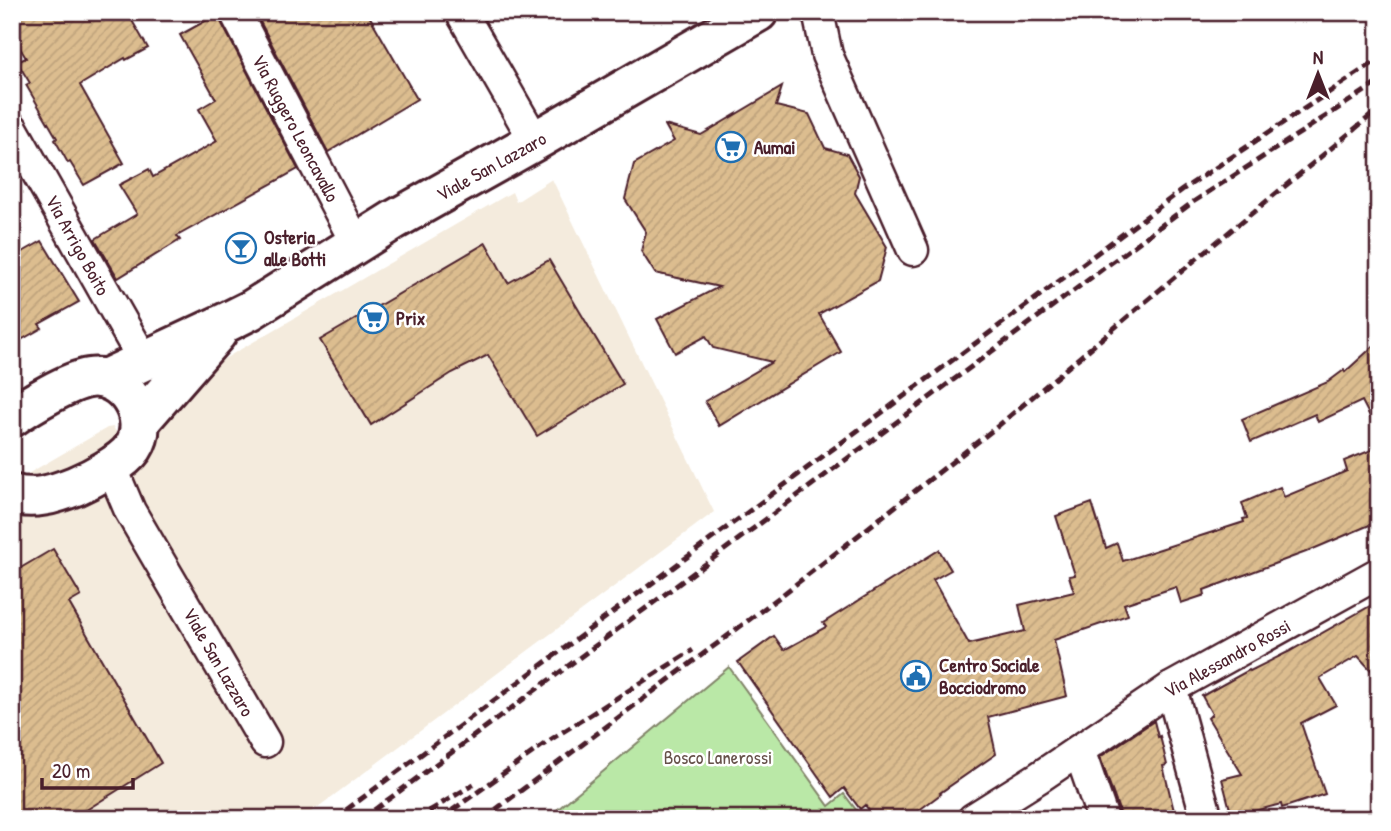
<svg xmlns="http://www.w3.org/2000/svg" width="1391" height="831" font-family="'Patrick Hand',sans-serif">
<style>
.built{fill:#f4ebdd}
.park{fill:#bae8a7;stroke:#828469;stroke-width:2}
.building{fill:url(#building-hatch);stroke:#4a1f2b;stroke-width:2}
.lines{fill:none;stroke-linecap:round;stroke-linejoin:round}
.minor-casing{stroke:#4a1f2b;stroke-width:35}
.secondary-casing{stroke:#4a1f2b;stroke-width:44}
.minor{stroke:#fff;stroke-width:30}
.secondary{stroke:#fff;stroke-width:38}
.rail{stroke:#4a1f2b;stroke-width:5;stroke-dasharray:10 5;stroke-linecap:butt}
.labels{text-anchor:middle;stroke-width:5;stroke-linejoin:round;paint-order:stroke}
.street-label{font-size:19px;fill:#4a1f2b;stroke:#fff}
.poi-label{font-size:19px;font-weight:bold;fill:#4a1f2b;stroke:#fff;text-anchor:start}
.park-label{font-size:19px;fill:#66514a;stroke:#fff}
</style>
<defs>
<pattern id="building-hatch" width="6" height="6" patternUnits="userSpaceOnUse" patternTransform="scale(1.75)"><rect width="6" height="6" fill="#dcbd8f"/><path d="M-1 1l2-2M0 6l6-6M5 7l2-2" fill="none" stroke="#bea27c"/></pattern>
</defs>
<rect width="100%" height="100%" fill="#fff"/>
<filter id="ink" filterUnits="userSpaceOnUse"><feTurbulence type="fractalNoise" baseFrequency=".0143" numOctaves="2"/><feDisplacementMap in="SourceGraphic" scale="14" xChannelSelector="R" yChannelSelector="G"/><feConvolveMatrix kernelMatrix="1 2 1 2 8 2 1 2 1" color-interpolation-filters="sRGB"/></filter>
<g filter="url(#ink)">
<polygon class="built" points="552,179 714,512 302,819 12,819 12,483 107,428 113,427 118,435 174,388 512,192 516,202"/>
<polygon class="park" points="729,667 829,806 844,794 863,819 546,819"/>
<g class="building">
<polygon points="12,12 127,12 148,48 126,60 125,58 80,85 124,163 84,185 70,162 68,163 55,140 57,138 26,85 30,83 17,62 26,58 12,35"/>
<polygon points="255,12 367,12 417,99 328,152"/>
<polygon points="218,14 220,20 298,169 177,236 180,240 118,278 95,239 137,214 119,185 149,169 153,177 217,141 199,109 216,99 180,35"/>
<polygon points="782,87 776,106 809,114 825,148 847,154 859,176 855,193 887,247 878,281 819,314 841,352 719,426 705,401 772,362 713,348 706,336 675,353 657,319 719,287 655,273 641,251 646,232 625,199 634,164 674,141 665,125 701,135"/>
<polygon points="42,241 79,302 39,324 42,328 12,345 12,258"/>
<polygon points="486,243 508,283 549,260 623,384 537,436 488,355 452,373 371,425 320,340"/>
<polygon points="1379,341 1379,434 1362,401 1318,422 1315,414 1251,442 1242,419 1328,382 1344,370 1345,372"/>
<polygon points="1379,447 1379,521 1306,552 1204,590 1205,595 1181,603 1176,587 1124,604 1128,615 1054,640 1067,696 988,717 996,754 940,793 941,794 907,819 875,819 865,805 860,809 844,788 833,797 738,662 774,636 784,650 826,627 823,623 939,550 951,570 933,580 969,644 1025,631 1019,605 1074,592 1069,576 1075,575 1056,516 1092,503 1106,548 1117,543 1123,561 1244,522 1243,519 1247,518 1242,503 1280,487 1284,497 1347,471 1344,461"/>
<polygon points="53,549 81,596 69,603 161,763 72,819 12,819 12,573"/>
<polygon points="1379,601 1379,679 1358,656 1320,678 1336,705 1301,723 1325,794 1282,808 1281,804 1232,817 1222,779 1242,774 1208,718 1212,714 1202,696 1249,670 1250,671 1290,651"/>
<polygon points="1154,721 1158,737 1160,736 1167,765 1163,766 1176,819 1120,819 1120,813 1100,757"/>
</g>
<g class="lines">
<g class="minor-casing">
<g id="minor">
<polyline points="235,12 356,243"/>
<polyline points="461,12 535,141"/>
<polyline points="818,12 827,55 913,250"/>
<polyline points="12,128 144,361"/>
<polyline points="111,466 130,511 265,742"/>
<polyline points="1171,688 1207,819"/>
<polyline points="1079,750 1103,819"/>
<polyline points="973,819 1038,778 1171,688 1379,573"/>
</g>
</g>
<g class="secondary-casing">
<g id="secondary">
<polyline points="105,379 225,323 251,310 394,220 535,141 758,12"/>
<path d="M12 417C29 405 69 381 89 378 124 373 153 418 133 448 123 463 91 479 75 486 55 494 33 501 12 494"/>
<polyline points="141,420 217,333"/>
</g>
</g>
<use href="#minor" class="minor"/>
<use href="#secondary" class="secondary"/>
<g class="rail">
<polyline points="334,819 1182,190 1379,59"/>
<polyline points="362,819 1193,202 1379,82"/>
<polyline points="416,819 474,784"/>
<polyline points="440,819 550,740 693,650"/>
<polyline points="483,819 782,595 998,426 1201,255 1379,109"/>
</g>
</g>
</g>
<defs>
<g id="supermarket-ring" transform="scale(1.575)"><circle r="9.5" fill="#fff" stroke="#1f6fb2" stroke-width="1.5"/><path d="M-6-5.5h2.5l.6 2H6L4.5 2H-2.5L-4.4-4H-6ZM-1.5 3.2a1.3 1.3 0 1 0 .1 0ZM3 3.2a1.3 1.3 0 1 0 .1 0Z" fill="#1f6fb2"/></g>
<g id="bar-ring" transform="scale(1.575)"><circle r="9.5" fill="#fff" stroke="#1f6fb2" stroke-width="1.5"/><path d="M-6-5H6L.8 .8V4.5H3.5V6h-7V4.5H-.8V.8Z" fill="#1f6fb2"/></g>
<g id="civic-ring" transform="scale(1.575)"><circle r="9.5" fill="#fff" stroke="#1f6fb2" stroke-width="1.5"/><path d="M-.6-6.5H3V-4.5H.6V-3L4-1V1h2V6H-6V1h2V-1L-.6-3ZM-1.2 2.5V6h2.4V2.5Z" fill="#1f6fb2"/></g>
</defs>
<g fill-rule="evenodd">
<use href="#supermarket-ring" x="731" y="147"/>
<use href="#bar-ring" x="241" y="248"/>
<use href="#supermarket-ring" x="373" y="318"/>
<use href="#civic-ring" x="916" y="676"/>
</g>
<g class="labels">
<g class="street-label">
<text transform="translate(296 128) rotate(62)" y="7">Via Ruggero Leoncavallo</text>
<text transform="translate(491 166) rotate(-29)" y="7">Viale San Lazzaro</text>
<text transform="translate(78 245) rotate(61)" y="7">Via Arrigo Boito</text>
<text transform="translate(1227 658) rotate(-29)" y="7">Via Alessandro Rossi</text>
<text transform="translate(219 662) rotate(60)" y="7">Viale San Lazzaro</text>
</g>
<g class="poi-label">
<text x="754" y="154">Aumai</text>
<text x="264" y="244">Osteria<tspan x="264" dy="22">alle Botti</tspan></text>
<text x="396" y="325">Prix</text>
<text x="939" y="672">Centro Sociale<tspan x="939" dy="22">Bocciodromo</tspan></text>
</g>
<g class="park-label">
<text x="718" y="764">Bosco Lanerossi</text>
</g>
</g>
<rect width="1391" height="831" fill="none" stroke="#fff" stroke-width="42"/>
<rect x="21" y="21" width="1349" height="789" fill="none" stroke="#4a1f2b" stroke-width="2.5" filter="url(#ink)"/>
<g transform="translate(1318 74)" stroke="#ffffff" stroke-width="5" paint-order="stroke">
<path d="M0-5L12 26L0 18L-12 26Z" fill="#4a1f2b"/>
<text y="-10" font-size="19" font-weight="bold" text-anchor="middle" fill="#4a1f2b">N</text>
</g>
<path d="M42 778v10h91v-10" fill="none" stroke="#4a1f2b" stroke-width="3.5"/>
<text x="52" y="778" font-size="21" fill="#4a1f2b" stroke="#ffffff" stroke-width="5" paint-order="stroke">20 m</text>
</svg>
